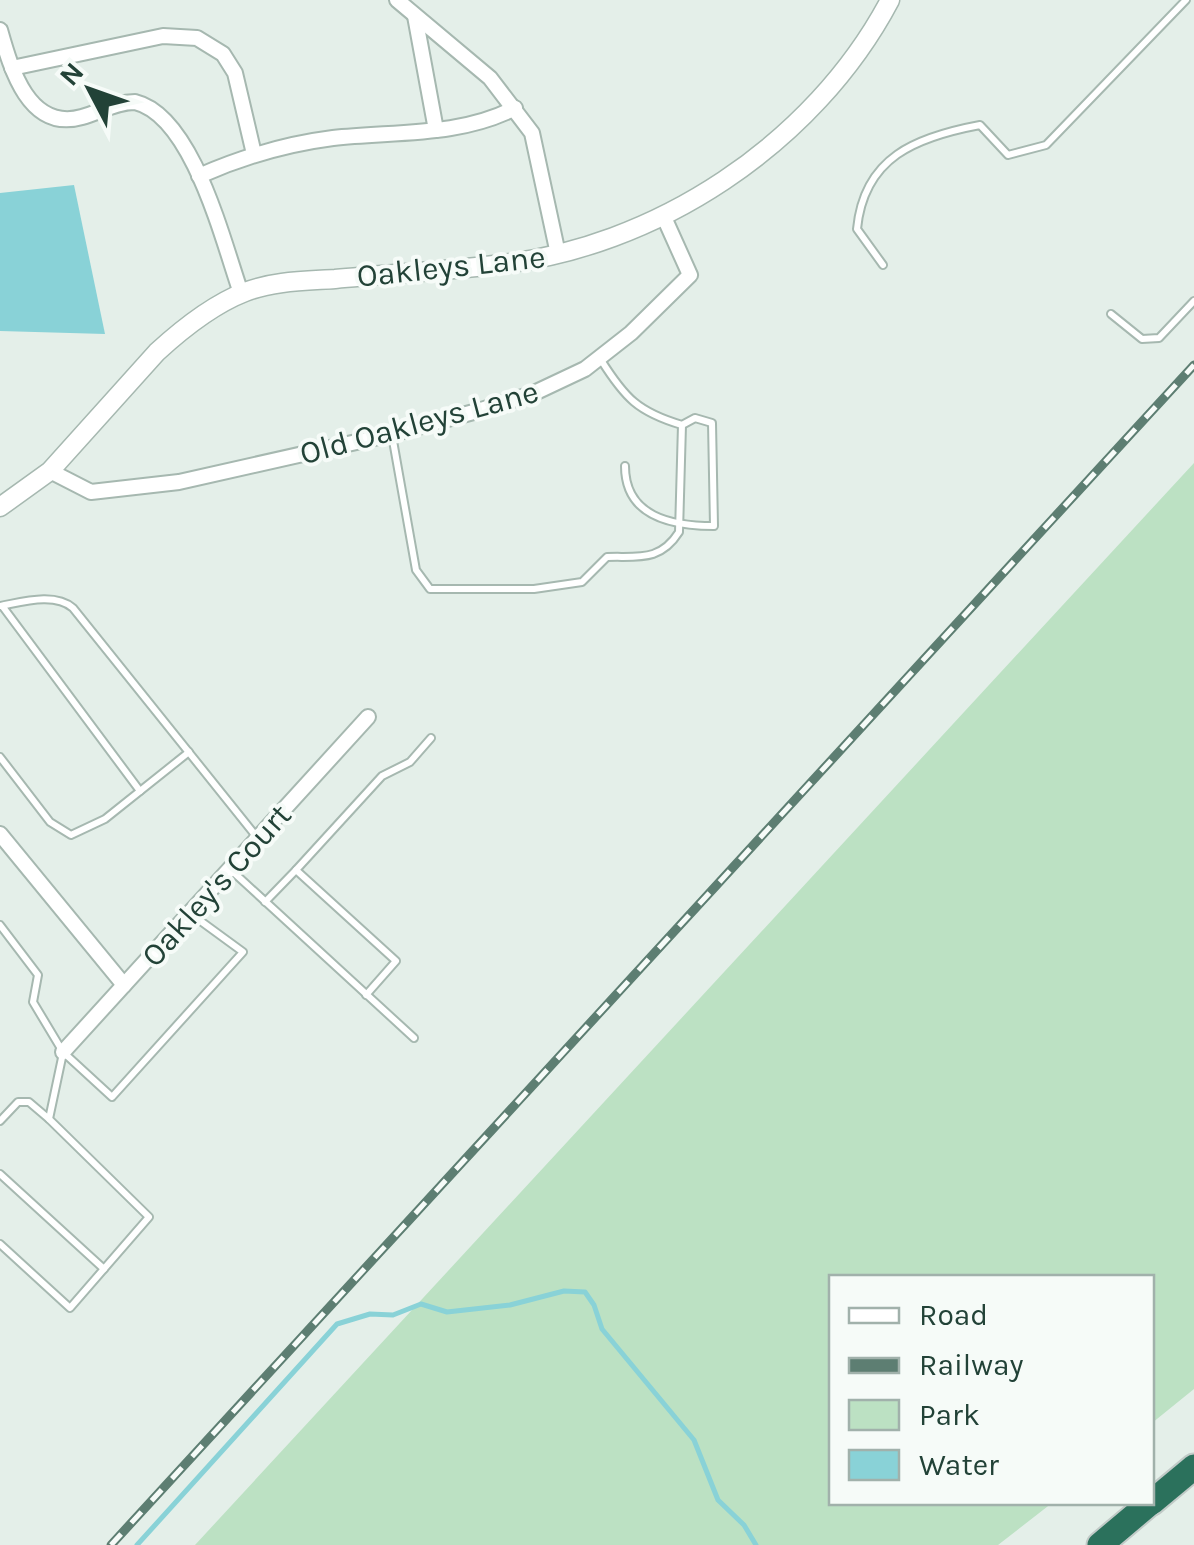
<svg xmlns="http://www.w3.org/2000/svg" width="1194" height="1545" font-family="Karla,sans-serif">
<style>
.green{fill:#bce1c3}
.water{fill:#89d2d7}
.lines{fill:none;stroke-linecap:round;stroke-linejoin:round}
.stream{stroke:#89d2d7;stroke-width:5}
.service-casing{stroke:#a6b8b0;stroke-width:10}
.minor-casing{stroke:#a6b8b0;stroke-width:18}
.tertiary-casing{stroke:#a6b8b0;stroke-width:21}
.motorway-casing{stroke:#c1cac7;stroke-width:29}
.service{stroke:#fff;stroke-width:6}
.minor{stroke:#fff;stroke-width:14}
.tertiary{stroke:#fff;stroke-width:18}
.motorway{stroke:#2b715c;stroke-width:25}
.rail-casing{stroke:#5d7e72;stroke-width:9}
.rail{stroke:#f6fbf8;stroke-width:5;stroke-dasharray:15;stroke-linecap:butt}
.labels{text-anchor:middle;stroke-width:8;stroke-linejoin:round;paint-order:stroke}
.street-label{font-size:32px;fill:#224237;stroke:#f6fbf8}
</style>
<rect width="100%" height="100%" fill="#e4efe9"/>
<polygon class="green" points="1194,463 1194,1389 1152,1423 1152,1278 832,1278 832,1502 1052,1503 998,1545 195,1545"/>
<polygon class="water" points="74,185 105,334 0,331 0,193"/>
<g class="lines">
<polyline class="stream" points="137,1545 337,1324 370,1314 393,1315 421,1304 447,1312 510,1305 564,1291 585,1292 594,1305 602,1329 694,1440 718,1500 744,1525 756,1545"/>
<g class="service-casing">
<g id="service">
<path d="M883 265 857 229C864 157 916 137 980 125L1008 155 1046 145 1186 0"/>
<polyline points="1111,314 1142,339 1159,338 1194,301"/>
<path d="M601 360C625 398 638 412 682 425L695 418 712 423 714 526C672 526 625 517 625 466"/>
<path d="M392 435 416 570 430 589H534L582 582 607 557C638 556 660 562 679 532L682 425"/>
<path d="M0 606C22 602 55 592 73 608L256 836"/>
<polyline points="3,607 140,791"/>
<polyline points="0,757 50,822 71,835 105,819 189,752"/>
<polyline points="231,870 414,1038"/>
<polyline points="265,902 296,870"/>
<polyline points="0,925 38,975 33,1002 63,1052 112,1097 243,952 191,914"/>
<polyline points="366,995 396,961 296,870 382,776 410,762 431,738"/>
<polyline points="0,1121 18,1102 29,1102 49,1119"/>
<polyline points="0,1174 104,1269"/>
<polyline points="0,1244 70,1308 149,1217 49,1119 63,1053"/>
</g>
</g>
<g class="minor-casing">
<g id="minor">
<polyline points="397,0 490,78 532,133 558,254"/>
<polyline points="415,16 436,130"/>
<path d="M0 30C11 69 29 132 82 117 100 112 116 102 135 102 193 116 223 242 241 293"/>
<polyline points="12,68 163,36 197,38 223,54 235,73 254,154"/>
<path d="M199 176C242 157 286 144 333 138 395 131 458 137 515 108"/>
<polyline points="50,471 91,492 179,482 392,434 481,410 532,394 585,369 631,333 690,275 663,215"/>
<polyline points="0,834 124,985"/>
<polyline points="63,1052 368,717"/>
</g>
</g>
<g class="tertiary-casing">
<path id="tertiary" d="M0 507 50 471 157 352C181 330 214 304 245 292 273 281 305 281 335 279 388 274 441 271 494 265 655 249 814 144 890 0"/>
</g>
<g class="motorway-casing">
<g id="motorway">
<polyline points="1152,1502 1194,1467"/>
<polyline points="1100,1545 1151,1502"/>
</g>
</g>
<use href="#service" class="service"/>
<use href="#minor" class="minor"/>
<use href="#tertiary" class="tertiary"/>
<use href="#motorway" class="motorway"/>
<g class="rail-casing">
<polyline id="rail" points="111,1545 1194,365"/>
</g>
<use href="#rail" class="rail"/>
</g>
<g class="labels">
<g class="street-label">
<text transform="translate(451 266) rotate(-6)" y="11">Oakleys Lane</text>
<text transform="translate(419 422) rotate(-15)" y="11">Old Oakleys Lane</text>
<text transform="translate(216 885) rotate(-48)" y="11">Oakley's Court</text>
</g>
</g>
<rect x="829" y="1275" width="325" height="230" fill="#f6fbf8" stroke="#a1b1ab" stroke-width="2.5"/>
<rect x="849" y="1308" width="50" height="15" fill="#ffffff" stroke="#a1b1ab" stroke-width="2.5"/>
<text x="919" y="1325" font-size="30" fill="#224237">Road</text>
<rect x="849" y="1358" width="50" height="15" fill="#5d7e72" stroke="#a1b1ab" stroke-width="2.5"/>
<text x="919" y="1375" font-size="30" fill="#224237">Railway</text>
<rect x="849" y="1400" width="50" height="30" fill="#bce1c3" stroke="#a1b1ab" stroke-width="2.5"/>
<text x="919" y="1425" font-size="30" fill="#224237">Park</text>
<rect x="849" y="1450" width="50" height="30" fill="#89d2d7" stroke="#a1b1ab" stroke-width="2.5"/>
<text x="919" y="1475" font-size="30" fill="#224237">Water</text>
<g transform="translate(90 90) rotate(311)" stroke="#f6fbf8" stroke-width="8" paint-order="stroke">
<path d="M0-8L18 38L0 25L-18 38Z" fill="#224237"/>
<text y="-15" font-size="28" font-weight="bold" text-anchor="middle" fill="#224237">N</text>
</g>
</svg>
